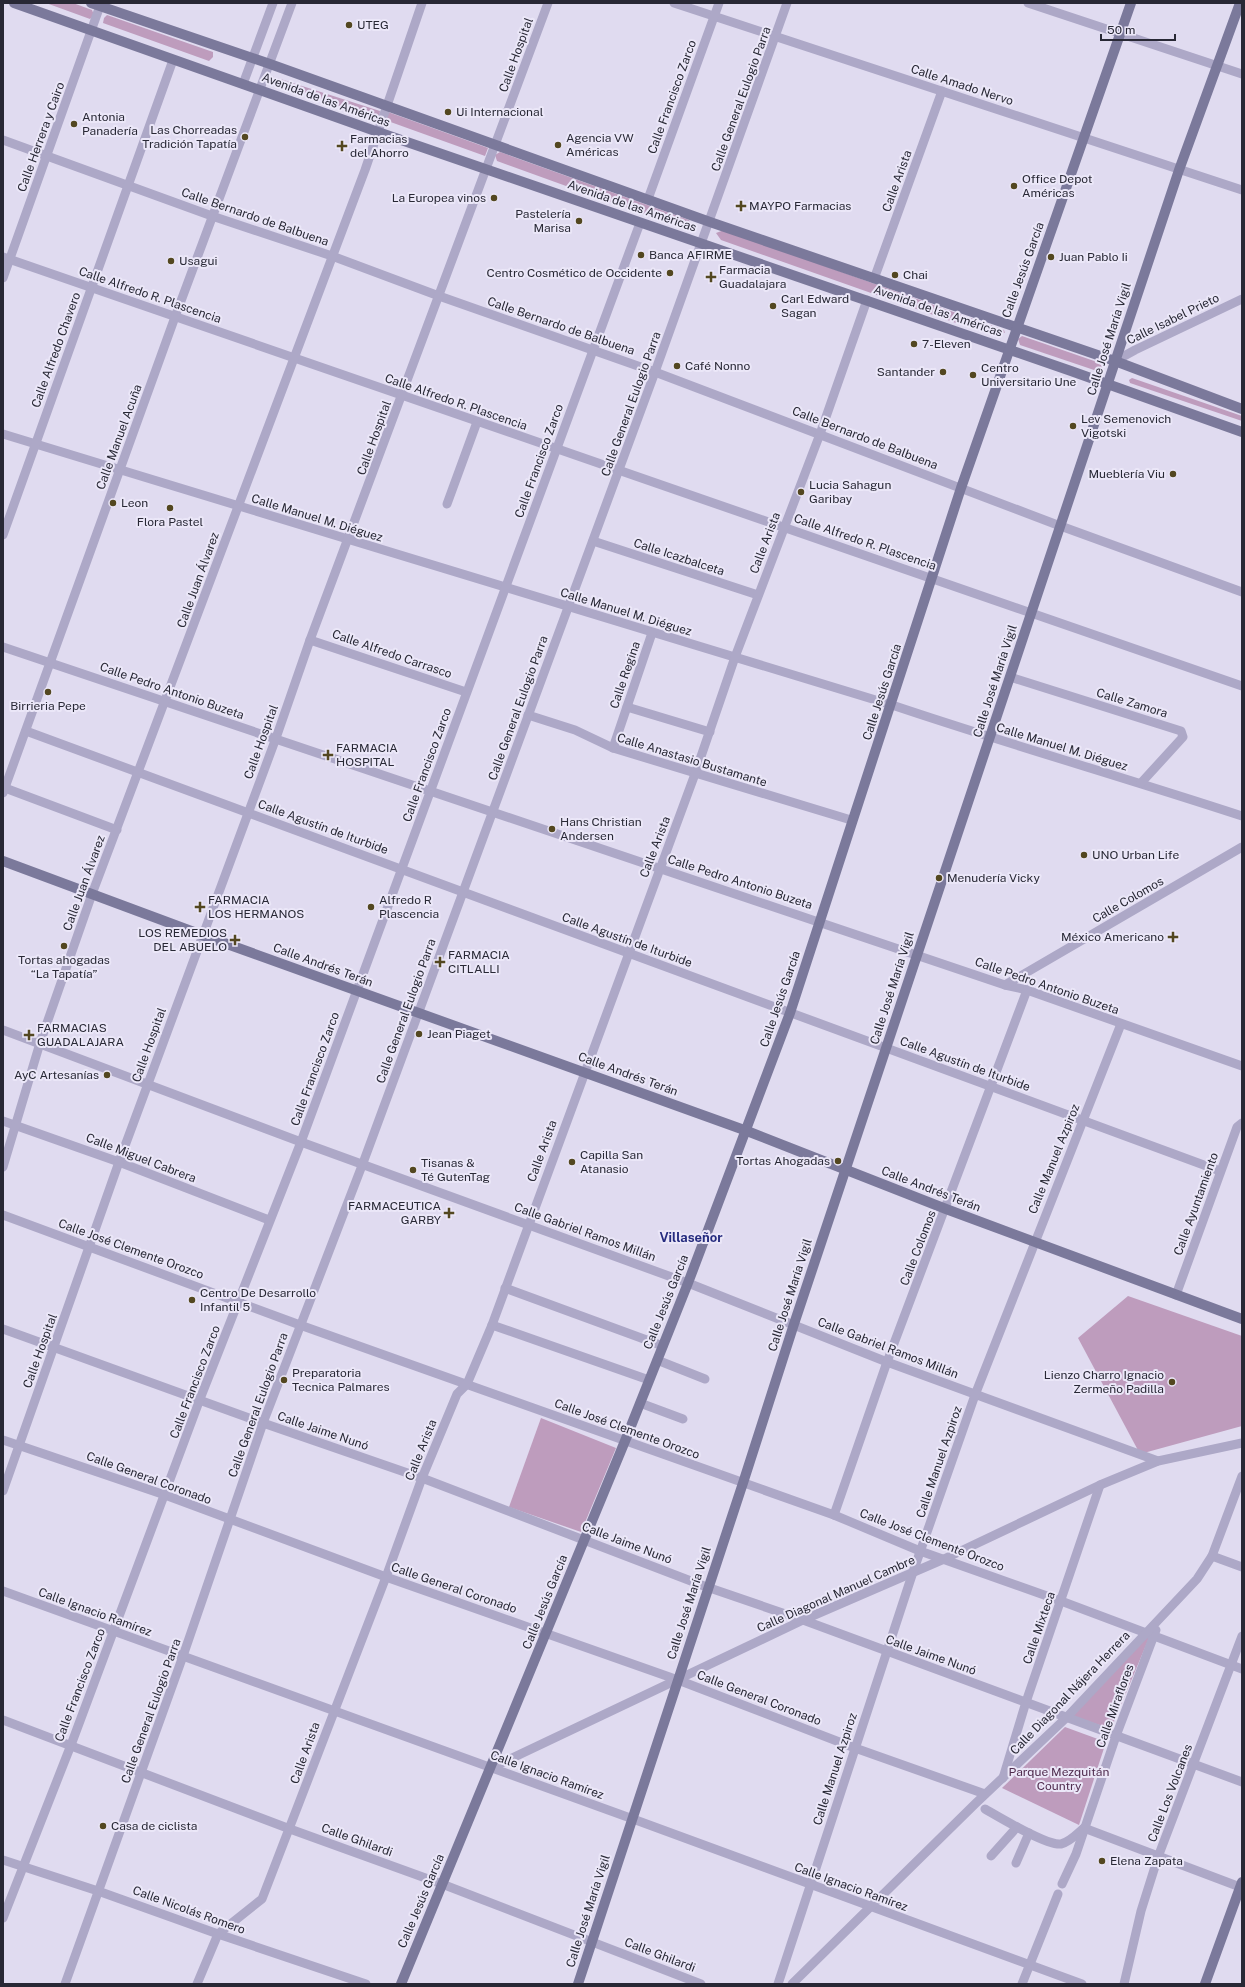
<svg xmlns="http://www.w3.org/2000/svg" width="1245" height="1987" font-family="'Public Sans',sans-serif">
<style>
.green{fill:#be9cbd}
.lines{fill:none;stroke-linecap:round;stroke-linejoin:round}
.street{stroke:#ada8c7;stroke-width:9}
.secondary{stroke:#7b799b;stroke-width:10}
.poi-dot{fill:#534720;stroke:#ebe7f8;stroke-width:1.5}
.labels{text-anchor:middle;stroke-width:4;stroke-linejoin:round;paint-order:stroke}
.poi-label{font-size:12px;fill:#282835;stroke:#ebe7f8;text-anchor:start}
.street-label{font-size:12px;fill:#282835;stroke:#ebe7f8}
.park-label{font-size:12px;fill:#512d4f;stroke:#ebe7f8}
.neighbourhood-label{font-size:13px;font-weight:bold;fill:#262c7f;stroke:#ebe7f8}
</style>
<rect width="100%" height="100%" fill="#e0dbf0"/>
<g class="green">
<polygon points="46,3 73,3 92,10 94,15 90,19"/>
<polygon points="107,15 213,52 213,57 209,61 103,23 104,18"/>
<polygon points="271,76 380,111 379,120 273,82 269,79"/>
<polygon points="388,112 488,148 485,156 385,120"/>
<polygon points="500,152 689,220 693,227 685,229 497,161 495,155"/>
<polygon points="724,230 1004,330 1005,333 973,323 956,323 721,240 716,233"/>
<polygon points="1022,336 1100,363 1103,369 1097,371 1020,345 1018,339"/>
<polygon points="1132,378 1242,416 1242,421 1130,383 1129,380"/>
<polygon points="1128,1296 1242,1336 1242,1426 1140,1454 1078,1338"/>
<polygon points="541,1418 616,1448 581,1532 509,1507"/>
<polygon points="1145,1636 1149,1638 1111,1729 1073,1716"/>
<polygon points="1065,1727 1106,1742 1079,1825 1002,1788"/>
</g>
<g class="lines">
<g class="street">
<polyline points="674,3 1242,190"/>
<polyline points="1028,3 1242,74"/>
<polyline points="243,84 273,3"/>
<polyline points="3,140 212,216 332,256 439,296 655,372 1055,524 1242,592"/>
<polyline points="648,199 719,3"/>
<polyline points="3,257 1242,686"/>
<polyline points="3,278 101,3"/>
<polyline points="874,279 942,91"/>
<polyline points="1115,361 1135,350 1242,299"/>
<path d="M3 434 892 705C1008 744 1126 778 1242 816"/>
<polyline points="447,504 477,422"/>
<polyline points="3,535 173,60"/>
<polyline points="593,541 758,595"/>
<polyline points="310,640 466,692"/>
<polyline points="3,647 1005,985 1027,990 1242,1066"/>
<polyline points="1010,677 1181,731 1183,737 1141,783"/>
<polyline points="627,707 710,732"/>
<polyline points="528,715 575,730 613,748 851,820"/>
<polyline points="26,731 1220,1171"/>
<polyline points="613,748 652,633"/>
<polyline points="5,788 117,830"/>
<polyline points="3,793 175,317 292,3"/>
<polyline points="1005,985 1242,847"/>
<polyline points="3,1030 301,1142 688,1283 887,1362 1158,1461"/>
<polyline points="3,1121 119,1162 269,1220"/>
<polyline points="3,1167 40,1043 92,894 365,170 422,3"/>
<polyline points="3,1215 300,1325 834,1515 920,1551 1061,1601 1242,1669"/>
<polyline points="505,1288 663,1346"/>
<polyline points="1176,1295 1237,1127 1242,1123"/>
<polyline points="492,1325 649,1380"/>
<polyline points="3,1329 263,1423 422,1478 704,1586 803,1620 1242,1782"/>
<polyline points="657,1360 705,1379"/>
<polyline points="640,1403 683,1419"/>
<polyline points="3,1440 165,1495 386,1577 678,1680 855,1748 985,1794"/>
<polyline points="3,1491 119,1162 276,738 310,640 548,3"/>
<polyline points="834,1515 887,1362 1027,990"/>
<polyline points="1212,1556 1242,1567"/>
<polyline points="3,1591 633,1819 1082,1984"/>
<polyline points="3,1720 290,1829 442,1884 701,1984"/>
<polyline points="491,1768 803,1620 944,1559 1100,1485 1158,1461 1242,1443"/>
<polyline points="1003,1778 1026,1702 1100,1485"/>
<path d="M985 1809C999 1817 1047 1846 1061 1844 1070 1842 1078 1833 1084 1828"/>
<polyline points="1084,1828 1240,1887"/>
<polyline points="991,1856 1017,1827"/>
<polyline points="3,1860 98,1891 218,1934 366,1984"/>
<polyline points="1016,1863 1029,1833"/>
<polyline points="1062,1884 1076,1854 1116,1736 1156,1630"/>
<polyline points="3,1918 71,1745 200,1399 301,1142 640,223"/>
<polyline points="65,1984 183,1656 263,1423 363,1163 655,372 787,3"/>
<polyline points="197,1984 218,1934 262,1899 386,1577 422,1478 457,1394 467,1384 492,1325 695,774 735,657 820,434 867,300"/>
<polyline points="778,1984 913,1572 975,1395 1121,1024"/>
<polyline points="792,1984 976,1803 1066,1718 1197,1579 1212,1556 1242,1476"/>
<polyline points="1022,1984 1058,1894"/>
<polyline points="1124,1984 1141,1911 1158,1857 1242,1636"/>
</g>
<g class="secondary">
<polyline points="14,3 378,132 1071,371 1242,432"/>
<polyline points="91,3 270,64 710,222 1115,361 1242,409"/>
<polyline points="3,861 202,935 747,1131 946,1209 1242,1319"/>
<polyline points="401,1984 625,1441 688,1283 790,1013 961,488 1131,3"/>
<polyline points="578,1984 743,1483 794,1324 1179,170 1240,3"/>
<polyline points="1205,1984 1242,1882"/>
</g>
</g>
<g class="poi-dot">
<circle cx="349" cy="25" r="4"/>
<circle cx="448" cy="112" r="4"/>
<circle cx="74" cy="124" r="4"/>
<circle cx="245" cy="137" r="4"/>
<circle cx="558" cy="145" r="4"/>
<path d="M340 140h4v4h4v4h-4v4h-4v-4h-4v-4h4z"/>
<circle cx="1014" cy="186" r="4"/>
<circle cx="494" cy="198" r="4"/>
<path d="M739 200h4v4h4v4h-4v4h-4v-4h-4v-4h4z"/>
<circle cx="579" cy="221" r="4"/>
<circle cx="641" cy="255" r="4"/>
<circle cx="1051" cy="257" r="4"/>
<circle cx="171" cy="261" r="4"/>
<circle cx="670" cy="273" r="4"/>
<circle cx="895" cy="275" r="4"/>
<path d="M709 271h4v4h4v4h-4v4h-4v-4h-4v-4h4z"/>
<circle cx="773" cy="306" r="4"/>
<circle cx="914" cy="344" r="4"/>
<circle cx="677" cy="366" r="4"/>
<circle cx="943" cy="372" r="4"/>
<circle cx="973" cy="375" r="4"/>
<circle cx="1073" cy="426" r="4"/>
<circle cx="1173" cy="474" r="4"/>
<circle cx="801" cy="492" r="4"/>
<circle cx="113" cy="503" r="4"/>
<circle cx="170" cy="508" r="4"/>
<circle cx="48" cy="692" r="4"/>
<path d="M326 749h4v4h4v4h-4v4h-4v-4h-4v-4h4z"/>
<circle cx="552" cy="829" r="4"/>
<circle cx="1084" cy="855" r="4"/>
<circle cx="939" cy="878" r="4"/>
<path d="M198 901h4v4h4v4h-4v4h-4v-4h-4v-4h4z"/>
<circle cx="371" cy="907" r="4"/>
<path d="M1171 931h4v4h4v4h-4v4h-4v-4h-4v-4h4z"/>
<path d="M233 934h4v4h4v4h-4v4h-4v-4h-4v-4h4z"/>
<circle cx="64" cy="946" r="4"/>
<path d="M438 956h4v4h4v4h-4v4h-4v-4h-4v-4h4z"/>
<circle cx="419" cy="1034" r="4"/>
<path d="M27 1029h4v4h4v4h-4v4h-4v-4h-4v-4h4z"/>
<circle cx="107" cy="1075" r="4"/>
<circle cx="838" cy="1161" r="4"/>
<circle cx="572" cy="1162" r="4"/>
<circle cx="413" cy="1170" r="4"/>
<path d="M447 1207h4v4h4v4h-4v4h-4v-4h-4v-4h4z"/>
<circle cx="192" cy="1300" r="4"/>
<circle cx="284" cy="1380" r="4"/>
<circle cx="1172" cy="1382" r="4"/>
<circle cx="103" cy="1826" r="4"/>
<circle cx="1102" cy="1861" r="4"/>
</g>
<g class="labels">
<g class="poi-label">
<text x="357" y="29">UTEG</text>
<text x="456" y="116">Ui Internacional</text>
<text x="82" y="121">Antonia<tspan x="82" dy="14">Panadería</tspan></text>
<text x="237" y="134" text-anchor="end">Las Chorreadas<tspan x="237" dy="14">Tradición Tapatía</tspan></text>
<text x="566" y="142">Agencia VW<tspan x="566" dy="14">Américas</tspan></text>
<text x="350" y="143">Farmacias<tspan x="350" dy="14">del Ahorro</tspan></text>
<text x="1022" y="183">Office Depot<tspan x="1022" dy="14">Américas</tspan></text>
<text x="486" y="202" text-anchor="end">La Europea vinos</text>
<text x="749" y="210">MAYPO Farmacias</text>
<text x="571" y="218" text-anchor="end">Pastelería<tspan x="571" dy="14">Marisa</tspan></text>
<text x="649" y="259">Banca AFIRME</text>
<text x="1059" y="261">Juan Pablo Ii</text>
<text x="179" y="265">Usagui</text>
<text x="719" y="274">Farmacia<tspan x="719" dy="14">Guadalajara</tspan></text>
<text x="662" y="277" text-anchor="end">Centro Cosmético de Occidente</text>
<text x="903" y="279">Chai</text>
<text x="781" y="303">Carl Edward<tspan x="781" dy="14">Sagan</tspan></text>
<text x="922" y="348">7-Eleven</text>
<text x="685" y="370">Café Nonno</text>
<text x="981" y="372">Centro<tspan x="981" dy="14">Universitario Une</tspan></text>
<text x="935" y="376" text-anchor="end">Santander</text>
<text x="1081" y="423">Lev Semenovich<tspan x="1081" dy="14">Vigotski</tspan></text>
<text x="1165" y="478" text-anchor="end">Mueblería Viu</text>
<text x="809" y="489">Lucia Sahagun<tspan x="809" dy="14">Garibay</tspan></text>
<text x="121" y="507">Leon</text>
<text x="170" y="526" text-anchor="middle">Flora Pastel</text>
<text x="48" y="710" text-anchor="middle">Birrieria Pepe</text>
<text x="336" y="752">FARMACIA<tspan x="336" dy="14">HOSPITAL</tspan></text>
<text x="560" y="826">Hans Christian<tspan x="560" dy="14">Andersen</tspan></text>
<text x="1092" y="859">UNO Urban Life</text>
<text x="947" y="882">Menudería Vicky</text>
<text x="208" y="904">FARMACIA<tspan x="208" dy="14">LOS HERMANOS</tspan></text>
<text x="379" y="904">Alfredo R<tspan x="379" dy="14">Plascencia</tspan></text>
<text x="227" y="937" text-anchor="end">LOS REMEDIOS<tspan x="227" dy="14">DEL ABUELO</tspan></text>
<text x="1164" y="941" text-anchor="end">México Americano</text>
<text x="448" y="959">FARMACIA<tspan x="448" dy="14">CITLALLI</tspan></text>
<text x="64" y="964" text-anchor="middle">Tortas ahogadas<tspan x="64" dy="14">“La Tapatía”</tspan></text>
<text x="37" y="1032">FARMACIAS<tspan x="37" dy="14">GUADALAJARA</tspan></text>
<text x="427" y="1038">Jean Piaget</text>
<text x="99" y="1079" text-anchor="end">AyC Artesanías</text>
<text x="580" y="1159">Capilla San<tspan x="580" dy="14">Atanasio</tspan></text>
<text x="830" y="1165" text-anchor="end">Tortas Ahogadas</text>
<text x="421" y="1167">Tisanas &amp;<tspan x="421" dy="14">Té GutenTag</tspan></text>
<text x="441" y="1210" text-anchor="end">FARMACEUTICA<tspan x="441" dy="14">GARBY</tspan></text>
<text x="200" y="1297">Centro De Desarrollo<tspan x="200" dy="14">Infantil 5</tspan></text>
<text x="292" y="1377">Preparatoria<tspan x="292" dy="14">Tecnica Palmares</tspan></text>
<text x="1164" y="1379" text-anchor="end">Lienzo Charro Ignacio<tspan x="1164" dy="14">Zermeño Padilla</tspan></text>
<text x="111" y="1830">Casa de ciclista</text>
<text x="1110" y="1865">Elena Zapata</text>
</g>
<g class="street-label">
<text transform="translate(516 55) rotate(-70)" y="4">Calle Hospital</text>
<text transform="translate(962 85) rotate(18)" y="4">Calle Amado Nervo</text>
<text transform="translate(672 97) rotate(-70)" y="4">Calle Francisco Zarco</text>
<text transform="translate(741 99) rotate(-70)" y="4">Calle General Eulogio Parra</text>
<text transform="translate(326 100) rotate(20)" y="4">Avenida de las Américas</text>
<text transform="translate(41 137) rotate(-70)" y="4">Calle Herrera y Cairo</text>
<text transform="translate(897 181) rotate(-70)" y="4">Calle Arista</text>
<text transform="translate(632 206) rotate(19)" y="4">Avenida de las Américas</text>
<text transform="translate(255 217) rotate(19)" y="4">Calle Bernardo de Balbuena</text>
<text transform="translate(1023 270) rotate(-70)" y="4">Calle Jesús García</text>
<text transform="translate(150 295) rotate(19)" y="4">Calle Alfredo R. Plascencia</text>
<text transform="translate(938 311) rotate(19)" y="4">Avenida de las Américas</text>
<text transform="translate(1173 319) rotate(-26)" y="4">Calle Isabel Prieto</text>
<text transform="translate(561 326) rotate(19)" y="4">Calle Bernardo de Balbuena</text>
<text transform="translate(1109 339) rotate(-72)" y="4">Calle José María Vigil</text>
<text transform="translate(56 350) rotate(-70)" y="4">Calle Alfredo Chavero</text>
<text transform="translate(456 402) rotate(19)" y="4">Calle Alfredo R. Plascencia</text>
<text transform="translate(631 404) rotate(-70)" y="4">Calle General Eulogio Parra</text>
<text transform="translate(119 437) rotate(-70)" y="4">Calle Manuel Acuña</text>
<text transform="translate(374 438) rotate(-70)" y="4">Calle Hospital</text>
<text transform="translate(865 438) rotate(21)" y="4">Calle Bernardo de Balbuena</text>
<text transform="translate(539 461) rotate(-70)" y="4">Calle Francisco Zarco</text>
<text transform="translate(317 518) rotate(17)" y="4">Calle Manuel M. Diéguez</text>
<text transform="translate(865 542) rotate(19)" y="4">Calle Alfredo R. Plascencia</text>
<text transform="translate(765 543) rotate(-69)" y="4">Calle Arista</text>
<text transform="translate(679 557) rotate(18)" y="4">Calle Icazbalceta</text>
<text transform="translate(198 580) rotate(-70)" y="4">Calle Juan Álvarez</text>
<text transform="translate(626 612) rotate(17)" y="4">Calle Manuel M. Diéguez</text>
<text transform="translate(392 654) rotate(19)" y="4">Calle Alfredo Carrasco</text>
<text transform="translate(625 675) rotate(-71)" y="4">Calle Regina</text>
<text transform="translate(995 681) rotate(-72)" y="4">Calle José María Vigil</text>
<text transform="translate(172 691) rotate(19)" y="4">Calle Pedro Antonio Buzeta</text>
<text transform="translate(882 692) rotate(-72)" y="4">Calle Jesús García</text>
<text transform="translate(1132 703) rotate(17)" y="4">Calle Zamora</text>
<text transform="translate(518 708) rotate(-70)" y="4">Calle General Eulogio Parra</text>
<text transform="translate(261 742) rotate(-70)" y="4">Calle Hospital</text>
<text transform="translate(1062 747) rotate(17)" y="4">Calle Manuel M. Diéguez</text>
<text transform="translate(692 760) rotate(17)" y="4">Calle Anastasio Bustamante</text>
<text transform="translate(427 765) rotate(-70)" y="4">Calle Francisco Zarco</text>
<text transform="translate(323 827) rotate(20)" y="4">Calle Agustín de Iturbide</text>
<text transform="translate(655 847) rotate(-69)" y="4">Calle Arista</text>
<text transform="translate(740 882) rotate(18)" y="4">Calle Pedro Antonio Buzeta</text>
<text transform="translate(84 883) rotate(-70)" y="4">Calle Juan Álvarez</text>
<text transform="translate(1128 900) rotate(-30)" y="4">Calle Colomos</text>
<text transform="translate(627 940) rotate(20)" y="4">Calle Agustín de Iturbide</text>
<text transform="translate(323 965) rotate(20)" y="4">Calle Andrés Terán</text>
<text transform="translate(1047 986) rotate(19)" y="4">Calle Pedro Antonio Buzeta</text>
<text transform="translate(892 988) rotate(-72)" y="4">Calle José María Vigil</text>
<text transform="translate(780 999) rotate(-71)" y="4">Calle Jesús García</text>
<text transform="translate(406 1011) rotate(-70)" y="4">Calle General Eulogio Parra</text>
<text transform="translate(149 1045) rotate(-70)" y="4">Calle Hospital</text>
<text transform="translate(965 1064) rotate(20)" y="4">Calle Agustín de Iturbide</text>
<text transform="translate(315 1069) rotate(-70)" y="4">Calle Francisco Zarco</text>
<text transform="translate(628 1074) rotate(20)" y="4">Calle Andrés Terán</text>
<text transform="translate(542 1151) rotate(-70)" y="4">Calle Arista</text>
<text transform="translate(141 1158) rotate(21)" y="4">Calle Miguel Cabrera</text>
<text transform="translate(1054 1159) rotate(-68)" y="4">Calle Manuel Azpiroz</text>
<text transform="translate(931 1189) rotate(21)" y="4">Calle Andrés Terán</text>
<text transform="translate(1196 1204) rotate(-70)" y="4">Calle Ayuntamiento</text>
<text transform="translate(585 1232) rotate(20)" y="4">Calle Gabriel Ramos Millán</text>
<text transform="translate(918 1248) rotate(-69)" y="4">Calle Colomos</text>
<text transform="translate(131 1249) rotate(20)" y="4">Calle José Clemente Orozco</text>
<text transform="translate(790 1295) rotate(-72)" y="4">Calle José María Vigil</text>
<text transform="translate(666 1302) rotate(-68)" y="4">Calle Jesús García</text>
<text transform="translate(888 1348) rotate(21)" y="4">Calle Gabriel Ramos Millán</text>
<text transform="translate(40 1351) rotate(-70)" y="4">Calle Hospital</text>
<text transform="translate(195 1382) rotate(-69)" y="4">Calle Francisco Zarco</text>
<text transform="translate(258 1405) rotate(-70)" y="4">Calle General Eulogio Parra</text>
<text transform="translate(627 1429) rotate(20)" y="4">Calle José Clemente Orozco</text>
<text transform="translate(323 1431) rotate(19)" y="4">Calle Jaime Nunó</text>
<text transform="translate(421 1450) rotate(-68)" y="4">Calle Arista</text>
<text transform="translate(939 1462) rotate(-71)" y="4">Calle Manuel Azpiroz</text>
<text transform="translate(149 1478) rotate(20)" y="4">Calle General Coronado</text>
<text transform="translate(932 1540) rotate(21)" y="4">Calle José Clemente Orozco</text>
<text transform="translate(627 1543) rotate(21)" y="4">Calle Jaime Nunó</text>
<text transform="translate(454 1588) rotate(19)" y="4">Calle General Coronado</text>
<text transform="translate(836 1594) rotate(-24)" y="4">Calle Diagonal Manuel Cambre</text>
<text transform="translate(545 1602) rotate(-68)" y="4">Calle Jesús García</text>
<text transform="translate(689 1603) rotate(-72)" y="4">Calle José María Vigil</text>
<text transform="translate(95 1612) rotate(20)" y="4">Calle Ignacio Ramírez</text>
<text transform="translate(1039 1628) rotate(-71)" y="4">Calle Mixteca</text>
<text transform="translate(931 1655) rotate(20)" y="4">Calle Jaime Nunó</text>
<text transform="translate(80 1685) rotate(-69)" y="4">Calle Francisco Zarco</text>
<text transform="translate(1070 1693) rotate(-46)" y="4">Calle Diagonal Nájera Herrera</text>
<text transform="translate(759 1698) rotate(21)" y="4">Calle General Coronado</text>
<text transform="translate(1115 1706) rotate(-70)" y="4">Calle Miraflores</text>
<text transform="translate(151 1711) rotate(-70)" y="4">Calle General Eulogio Parra</text>
<text transform="translate(305 1753) rotate(-70)" y="4">Calle Arista</text>
<text transform="translate(835 1769) rotate(-72)" y="4">Calle Manuel Azpiroz</text>
<text transform="translate(547 1775) rotate(20)" y="4">Calle Ignacio Ramírez</text>
<text transform="translate(1170 1793) rotate(-69)" y="4">Calle Los Volcanes</text>
<text transform="translate(357 1840) rotate(20)" y="4">Calle Ghilardi</text>
<text transform="translate(851 1887) rotate(20)" y="4">Calle Ignacio Ramírez</text>
<text transform="translate(421 1901) rotate(-67)" y="4">Calle Jesús García</text>
<text transform="translate(189 1910) rotate(20)" y="4">Calle Nicolás Romero</text>
<text transform="translate(588 1911) rotate(-72)" y="4">Calle José María Vigil</text>
<text transform="translate(660 1955) rotate(21)" y="4">Calle Ghilardi</text>
</g>
<g class="park-label">
<text x="1059" y="1776">Parque Mezquitán<tspan x="1059" dy="14">Country</tspan></text>
</g>
<g class="neighbourhood-label">
<text x="691" y="1242">Villaseñor</text>
</g>
</g>
<rect width="1245" height="1987" fill="none" stroke="#282835" stroke-width="8"/>
<path d="M1101 34v6h74v-6" fill="none" stroke="#282835" stroke-width="2"/>
<text x="1107" y="34" font-size="12" fill="#282835" stroke="#ebe7f8" stroke-width="3" paint-order="stroke">50 m</text>
</svg>
